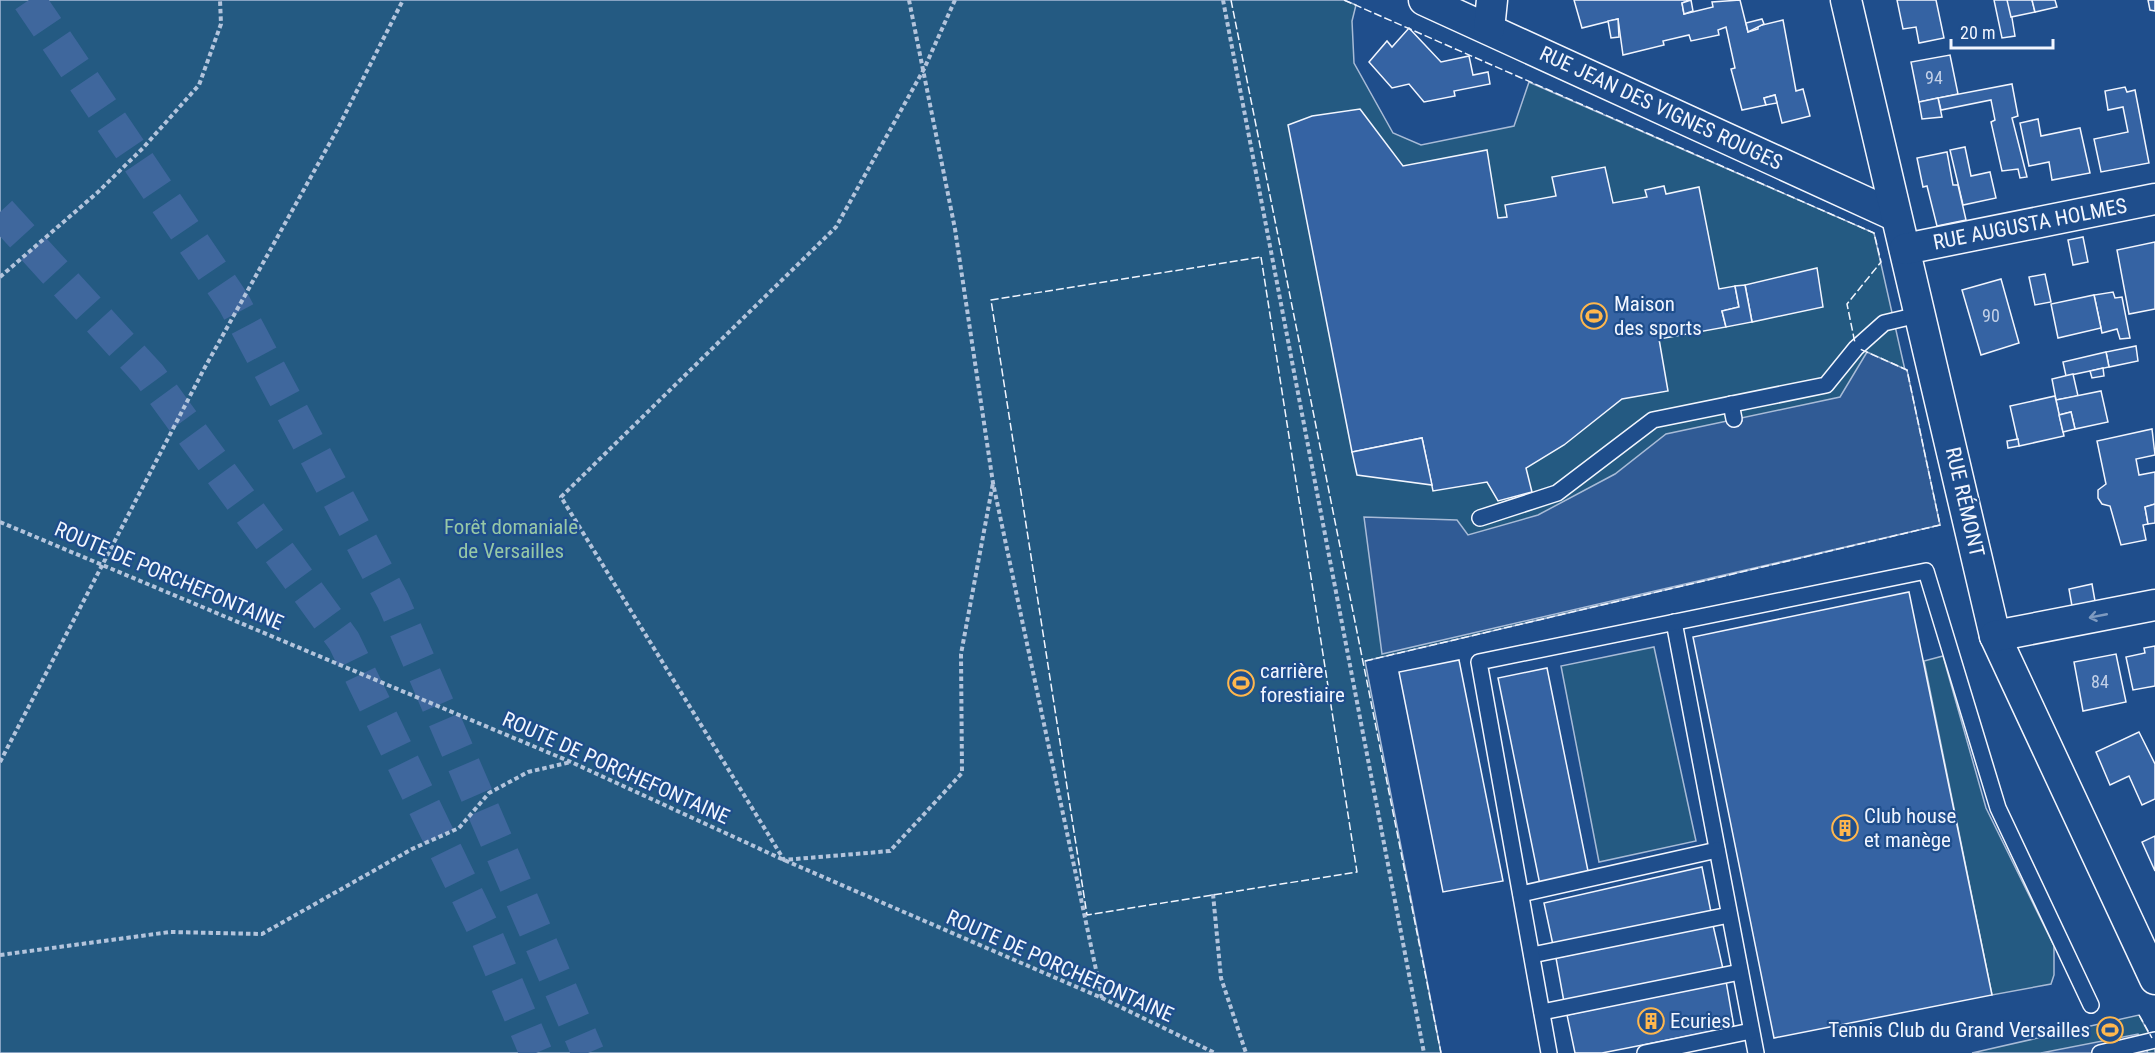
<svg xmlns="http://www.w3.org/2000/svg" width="2155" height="1053" font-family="'Roboto Condensed',sans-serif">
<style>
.green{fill:#245a82;stroke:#a8bbd7;stroke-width:1.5}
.parking{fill:#305b95;stroke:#a8bbd7;stroke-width:1.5}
.building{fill:#3563a3;stroke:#f2f6ff;stroke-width:1.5}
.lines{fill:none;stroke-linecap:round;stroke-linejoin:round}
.highway-tunnel{stroke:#3f679d;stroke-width:33;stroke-dasharray:33 16;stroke-linecap:butt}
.lane-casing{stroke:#f2f6ff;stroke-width:18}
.street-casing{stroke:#f2f6ff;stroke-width:33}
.path{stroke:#b3c4dc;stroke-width:4;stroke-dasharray:4.5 3;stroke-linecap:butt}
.lane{stroke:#1f4e8c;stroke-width:15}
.street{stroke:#1f4e8c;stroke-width:30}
.fence{stroke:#f2f6ff;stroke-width:1.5;stroke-dasharray:8 3;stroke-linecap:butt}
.oneway{stroke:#7e9ac0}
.labels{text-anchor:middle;stroke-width:4.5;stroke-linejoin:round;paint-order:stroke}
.number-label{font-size:18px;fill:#c3d1e8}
.street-label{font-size:21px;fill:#f2f6ff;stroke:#1f4e8c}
.poi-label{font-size:21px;fill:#f2f6ff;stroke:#1f4e8c;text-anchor:start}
.park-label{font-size:21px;fill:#97c8a6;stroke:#1f4e8c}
</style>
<rect width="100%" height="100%" fill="#1f4e8c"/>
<g class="green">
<polygon points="0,0 1344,0 1356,5 1352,21 1354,63 1393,133 1421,145 1514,126 1529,82 1874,233 1940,525 1365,661 1441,1053 0,1053"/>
<polygon points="1654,647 1696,841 1599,862 1561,666"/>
<polygon points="1943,656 1986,808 2054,946 2054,975 2051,984 1992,995 1924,661"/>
<polygon points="2139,1015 2155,1045 2155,1053 1972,1053"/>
</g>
<g class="parking">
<polygon points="1867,352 1907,370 1940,525 1382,654 1364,517 1457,520 1468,535 1538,515 1615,474 1666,434 1840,397"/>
<polygon points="2138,1034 2148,1053 2041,1053"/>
</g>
<g class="building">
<polygon points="1574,0 1691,0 1682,3 1684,14 1713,7 1712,2 1740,0 1748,32 1758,29 1758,26 1783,20 1796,91 1803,89 1810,116 1782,123 1775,95 1764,98 1766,105 1742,110 1731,69 1735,68 1726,27 1718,30 1719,35 1691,41 1689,35 1663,41 1664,45 1623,55 1618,19 1582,28"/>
<polygon points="1691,0 1693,11 1684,14 1682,3"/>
<polygon points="1897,0 1936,0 1944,38 1919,43 1916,27 1903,29"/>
<polygon points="1994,0 2009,0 2015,36 2002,38"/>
<polygon points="2007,0 2032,0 2035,12 2011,17"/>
<polygon points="2032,0 2055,0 2057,7 2035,12"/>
<polygon points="2148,0 2155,0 2155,11 2150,10"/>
<polygon points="1618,19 1619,37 1611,38 1608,21"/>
<polygon points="1762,19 1764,24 1748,32 1746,23"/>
<polygon points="1409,28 1441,62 1469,56 1473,75 1488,72 1490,84 1454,91 1455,96 1424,102 1409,84 1392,88 1369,62 1387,41 1392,47"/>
<polygon points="1950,55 1958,94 1919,102 1911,62"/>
<polygon points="2012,84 2018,116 2012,118 2027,177 2020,178 2018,169 2002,171 1991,122 1995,120 1991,100 1941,110 1938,98"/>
<polygon points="2125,87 2127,92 2135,90 2149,163 2101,172 2094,139 2128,132 2123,107 2108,110 2105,91"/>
<polygon points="1775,95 1777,103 1766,105 1764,98"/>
<polygon points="1938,98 1942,117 1922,119 1919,102"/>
<polygon points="1360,109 1403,166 1487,150 1498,218 1507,217 1505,205 1556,196 1552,177 1605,167 1613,203 1647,197 1645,190 1664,186 1666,194 1699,187 1719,289 1735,286 1739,307 1722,311 1726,327 1659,339 1668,391 1622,399 1564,445 1526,468 1532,492 1498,501 1487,482 1433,491 1422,438 1352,452 1288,125 1312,116"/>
<polygon points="2038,119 2041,136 2080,128 2090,173 2052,180 2049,162 2029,166 2020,123"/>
<polygon points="1965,147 1971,176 1990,172 1996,198 1963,205 1950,150"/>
<polygon points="1947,152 1953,185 1958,185 1966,220 1937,226 1927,186 1923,187 1917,158"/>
<polygon points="2083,237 2088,262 2073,265 2068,240"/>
<polygon points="2155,242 2155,309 2129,314 2117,250"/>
<polygon points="1817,268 1823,307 1752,322 1745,285"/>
<polygon points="2045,274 2051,302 2035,305 2029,277"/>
<polygon points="2001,279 2019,343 1981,355 1962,290"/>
<polygon points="1745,285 1752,322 1726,327 1722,311 1739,307 1735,286"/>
<polygon points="2113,292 2115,298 2122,297 2130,338 2120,339 2117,329 2102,333 2094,295"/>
<polygon points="2094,295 2101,328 2058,338 2051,304"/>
<polygon points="2136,346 2138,361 2109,367 2106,352"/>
<polygon points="2106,352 2109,367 2066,376 2063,362"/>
<polygon points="2103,368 2104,376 2092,378 2090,371"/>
<polygon points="2073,374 2078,396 2056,400 2052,379"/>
<polygon points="2101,391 2108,422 2075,429 2071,412 2059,415 2056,400"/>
<polygon points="2055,396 2064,436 2019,446 2010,406"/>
<polygon points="2071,412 2075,429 2063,432 2059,415"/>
<polygon points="2152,429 2155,455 2136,459 2139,475 2155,472 2155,504 2145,507 2148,524 2143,525 2146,540 2121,545 2110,506 2102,504 2098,498 2098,490 2106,484 2097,441"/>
<polygon points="1422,438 1432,485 1357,475 1352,452"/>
<polygon points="2018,439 2019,446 2008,448 2007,441"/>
<polygon points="2155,504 2155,523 2148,524 2145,507"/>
<polygon points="2092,584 2095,601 2072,606 2069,589"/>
<polygon points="1909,592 1992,995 1774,1038 1693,637"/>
<polygon points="2155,646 2155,686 2133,690 2126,657 2145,653 2144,648"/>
<polygon points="2116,654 2126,702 2083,711 2074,662"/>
<polygon points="1459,660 1503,881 1443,892 1399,672"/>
<polygon points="1547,668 1589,876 1540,885 1498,678"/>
<polygon points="2139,732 2155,764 2155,799 2142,805 2129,776 2110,785 2096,752"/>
<polygon points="2155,836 2155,871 2142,842"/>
<polygon points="1702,867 1711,912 1553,945 1544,903"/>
<polygon points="1713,925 1723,969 1564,1002 1556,958"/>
<polygon points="1726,981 1734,1027 1602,1053 1575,1053 1567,1015"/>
</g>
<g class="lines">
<g class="highway-tunnel">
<polyline points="29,0 234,303 393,601 588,1053"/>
<polyline points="0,212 150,376 344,641 483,928 536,1053"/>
</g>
<g class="lane-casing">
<g id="lane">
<polyline points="1731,404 1734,419"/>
<polyline points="1480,518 1557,493 1653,420 1826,385 1856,348 1884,323 1922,314"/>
<polyline points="1674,622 1756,1053"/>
<polyline points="1521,894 1717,850"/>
<polyline points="1532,955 1729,915"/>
<polyline points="1542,1012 1740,972"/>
<polyline points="1549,1053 1479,662 1926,571 1998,808 2091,1005"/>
<polyline points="1645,1053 1751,1031"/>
<polyline points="2100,1053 2155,1040"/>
</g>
</g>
<g class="street-casing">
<g id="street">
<polyline points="1424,0 1896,216"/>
<polyline points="1846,0 1995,636 2155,979"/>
<polyline points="1489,29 1492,0"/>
<polyline points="1905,249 2155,199"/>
<polyline points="1995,636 2155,605"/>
</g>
</g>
<g class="path">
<polyline points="909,0 955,229 993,483 1102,998"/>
<polyline points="955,0 924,69 836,227 561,497 784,860 890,851 962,773 961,654 993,483"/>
<polyline points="1223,0 1424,1053"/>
<polyline points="0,277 98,192 143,148 199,85 221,24 220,0"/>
<polyline points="0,522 571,762 784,860 1102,998 1215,1053"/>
<polyline points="0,762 204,369 337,130 403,0"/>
<polyline points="1213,894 1221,978 1246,1053"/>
<polyline points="0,955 170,932 262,934 412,849 459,828 489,793 528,772 571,762"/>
</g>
<use href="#lane" class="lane"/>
<use href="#street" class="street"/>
<g class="fence">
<polyline points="1231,0 1441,1053"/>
<polyline points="1344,0 1874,233 1881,262 1847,304 1855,343"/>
<polygon points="1261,257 1357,872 1087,915 991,300"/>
<polyline points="1365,661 1940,525 1907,370 1860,349"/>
<polyline points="2139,1015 2152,1038"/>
</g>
</g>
<defs><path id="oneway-shaft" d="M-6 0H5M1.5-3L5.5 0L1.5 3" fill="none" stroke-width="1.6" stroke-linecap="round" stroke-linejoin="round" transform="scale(1.5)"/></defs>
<use class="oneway" href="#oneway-shaft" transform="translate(2098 616) rotate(169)"/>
<defs>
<g id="stadium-ring" transform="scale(1.35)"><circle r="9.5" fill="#1f4e8c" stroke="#ffb74d" stroke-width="1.5"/><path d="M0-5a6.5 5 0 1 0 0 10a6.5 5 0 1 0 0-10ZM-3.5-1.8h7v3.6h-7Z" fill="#ffb74d"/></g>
<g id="building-ring" transform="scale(1.35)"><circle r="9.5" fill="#1f4e8c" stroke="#ffb74d" stroke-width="1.5"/><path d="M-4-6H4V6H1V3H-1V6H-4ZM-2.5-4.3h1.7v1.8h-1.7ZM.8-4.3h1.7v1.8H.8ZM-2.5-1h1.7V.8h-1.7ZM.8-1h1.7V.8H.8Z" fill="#ffb74d"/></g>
</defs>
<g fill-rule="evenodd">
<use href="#stadium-ring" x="1594" y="316"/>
<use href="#stadium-ring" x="1241" y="683"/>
<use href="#building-ring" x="1845" y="828"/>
<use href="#building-ring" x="1651" y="1021"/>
<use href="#stadium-ring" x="2110" y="1030"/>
</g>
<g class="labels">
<g class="number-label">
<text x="1934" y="84">94</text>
<text x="1991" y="322">90</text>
<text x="2100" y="688">84</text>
</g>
<g class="street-label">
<text transform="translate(1661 108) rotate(25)" y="7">RUE JEAN DES VIGNES ROUGES</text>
<text transform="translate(2030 224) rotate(-11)" y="7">RUE AUGUSTA HOLMES</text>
<text transform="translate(1965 502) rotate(77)" y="7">RUE RÉMONT</text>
<text transform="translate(169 576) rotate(23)" y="7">ROUTE DE PORCHEFONTAINE</text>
<text transform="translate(616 768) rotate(24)" y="7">ROUTE DE PORCHEFONTAINE</text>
<text transform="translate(1060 966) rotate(24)" y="7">ROUTE DE PORCHEFONTAINE</text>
</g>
<g class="poi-label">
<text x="1614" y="311">Maison<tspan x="1614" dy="24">des sports</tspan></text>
<text x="1260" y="678">carrière<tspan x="1260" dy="24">forestiaire</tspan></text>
<text x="1864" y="823">Club house<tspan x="1864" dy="24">et manège</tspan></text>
<text x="1670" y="1028">Ecuries</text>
<text x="2090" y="1037" text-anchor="end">Tennis Club du Grand Versailles</text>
</g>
<g class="park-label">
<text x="511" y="534">Forêt domaniale<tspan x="511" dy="24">de Versailles</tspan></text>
</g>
</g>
<path d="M1951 39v9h102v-9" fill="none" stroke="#f2f6ff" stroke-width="3"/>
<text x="1960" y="39" font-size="18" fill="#f2f6ff" stroke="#1f4e8c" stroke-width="4.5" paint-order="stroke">20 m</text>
</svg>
